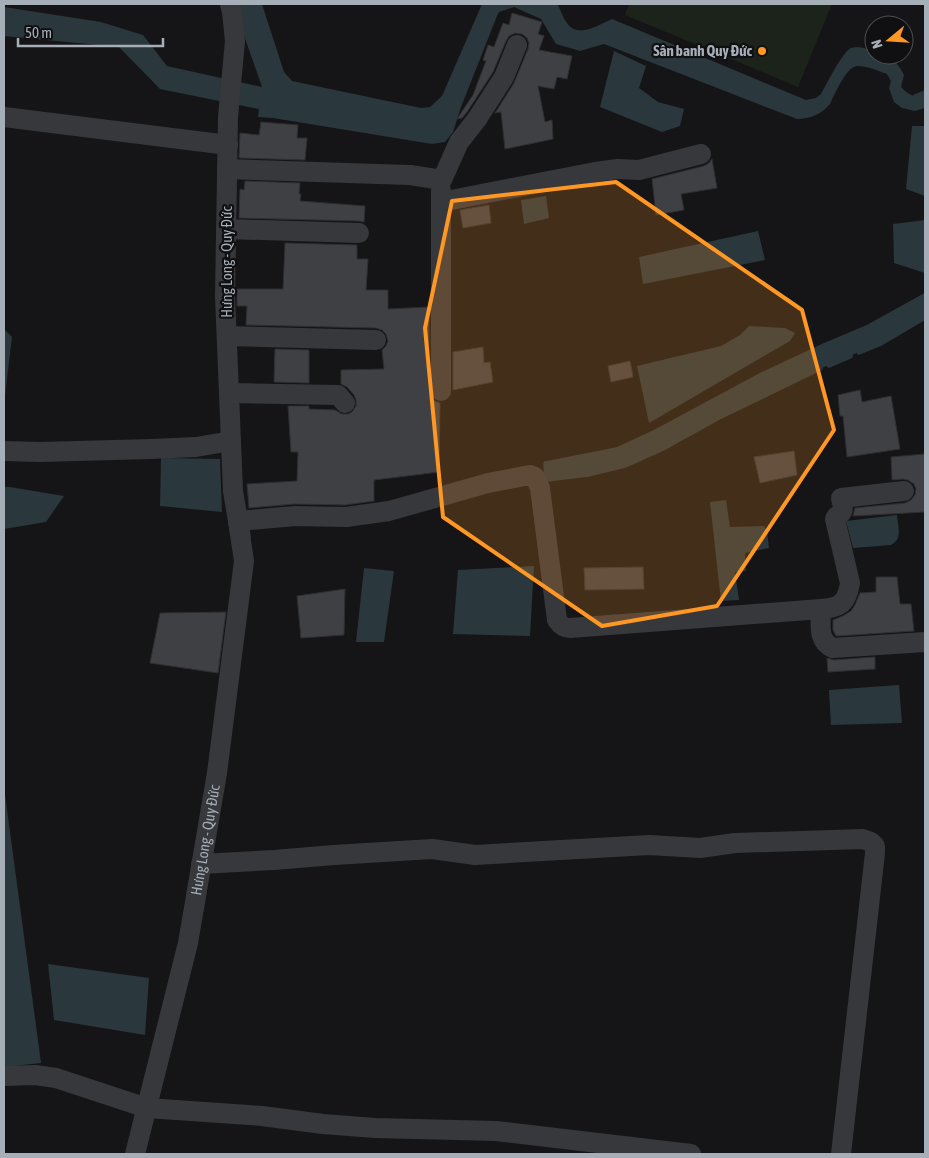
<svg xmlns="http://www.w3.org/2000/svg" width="929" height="1158" font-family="'Asap Condensed',sans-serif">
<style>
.green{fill:#1b231b}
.water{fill:#2a373c}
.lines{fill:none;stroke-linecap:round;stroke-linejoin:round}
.stream{stroke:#2a373c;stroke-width:5.5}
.building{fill:#3f4044;stroke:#2f2f33}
.street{stroke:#36383c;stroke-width:20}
.marked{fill:#ff9725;fill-opacity:0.2;stroke:#ff9725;stroke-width:4;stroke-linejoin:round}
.poi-dot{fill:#ff9725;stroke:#101012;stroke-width:2}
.labels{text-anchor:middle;stroke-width:4.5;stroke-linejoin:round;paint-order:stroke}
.poi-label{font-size:15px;font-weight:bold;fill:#a6aeb8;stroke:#101012;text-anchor:end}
.street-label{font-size:15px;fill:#a6aeb8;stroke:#101012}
</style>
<rect width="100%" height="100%" fill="#151517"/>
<polygon class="green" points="629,4 832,4 798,87 625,15"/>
<g class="water">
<path d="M233 4H262L284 72 292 81 421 108 430 107 442 96 482 4H555L558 5C561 11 563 18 567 23 578 39 598 25 612 19L806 100 816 98 821 94C826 85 843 51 851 48 859 45 866 49 874 51V55C890 55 898 62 904 75L901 87 906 92 915 97 925 93V108L915 111 902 108 894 102 889 88 891 81 887 74C879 71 865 65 857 66 846 67 835 94 830 104 822 114 810 119 797 119L604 44 580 51 556 44 541 19 514 7 499 12 497 16 461 107 453 132 445 142 432 144 273 118 258 117 259 109 160 89 119 47 4 36V7L101 22 143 35 167 66 262 87Z"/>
<polygon points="614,51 646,66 639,88 658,102 684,109 680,126 662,132 600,107"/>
<polygon points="912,126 925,126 925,196 906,189"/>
<polygon points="546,196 549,218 524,224 521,200"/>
<polygon points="925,220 925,273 894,263 893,224"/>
<polygon points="758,231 765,260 643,284 639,257"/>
<polygon points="925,296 925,317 880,343 803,376 717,418 661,449 625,465 588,474 547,479 546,464 617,450 656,432 762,375 824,346 869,327"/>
<polygon points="749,326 785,328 795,333 790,341 649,423 637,366 721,346 740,335"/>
<polygon points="4,329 12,337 4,404"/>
<polygon points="161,458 220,459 222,512 160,506"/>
<polygon points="4,487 10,487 64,496 46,522 4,529"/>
<polygon points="726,500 730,527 764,526 767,531 769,548 745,553 746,571 735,572 739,600 721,601 710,502"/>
<path d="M897 515C898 527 903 539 891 545L853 548 846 521Z"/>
<polygon points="534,566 530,636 453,634 458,570"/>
<polygon points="364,568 394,571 384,642 356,642"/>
<polygon points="899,685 902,723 831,725 829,690"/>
<polygon points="4,787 41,1063 4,1067"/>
<polygon points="48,964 149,978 145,1035 54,1020"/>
</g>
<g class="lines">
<g class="stream">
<polyline points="915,102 915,97 925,93"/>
<polyline points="859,352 881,343 925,317"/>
<polyline points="829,365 850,356"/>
<polyline points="820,368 717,418 661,449 625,465 588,474 547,479 546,464 617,450 656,432 762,375 824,346 869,327 925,296"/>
</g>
</g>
<g class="building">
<polygon points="512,13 542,22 538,34 544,36 539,50 572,56 567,79 557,77 554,89 538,86 545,122 552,120 553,139 505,149 501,112 495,113 514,83 528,49 529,43 527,38 522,34 515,33 509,36 506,41 493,72 467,112 462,118 457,119 473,95 486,61 483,60 488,45 494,47 503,23 509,25"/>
<polygon points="261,122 298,125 297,138 307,138 305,160 239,158 240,133 259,135"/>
<polygon points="712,159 717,188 681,194 684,210 656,215 652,179 704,166 709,163"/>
<polygon points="245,181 300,183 299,194 301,194 300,201 365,206 364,222 359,221 239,218 240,189 244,190"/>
<polygon points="489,205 491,223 463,228 460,210"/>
<polygon points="285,243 357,245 357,259 368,259 366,290 388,290 388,309 429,307 429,391 431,397 435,401 440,403 439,472 374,480 374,501 345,505 295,504 249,508 247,484 297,481 298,452 291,452 288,406 309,406 309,409 335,410 342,414 348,414 352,412 356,406 356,400 354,395 347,387 341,384 341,370 384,369 382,350 386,346 388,341 386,334 382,330 376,328 246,325 247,306 237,306 237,289 283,289"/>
<polygon points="483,347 484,363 490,362 493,382 453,390 453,352"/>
<polygon points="275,349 309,350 309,383 274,382"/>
<polygon points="630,361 633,377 611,382 608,366"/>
<polygon points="860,390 862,402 891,396 900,449 847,457 843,416 840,416 838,395"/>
<polygon points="794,451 797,475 760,483 754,457"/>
<polygon points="925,454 925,512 853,516 855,508 905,503 911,500 915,495 916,489 914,484 908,480 903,479 892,480 891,457"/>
<polygon points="643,567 644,589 585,590 584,568"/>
<polygon points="876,577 897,577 900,604 911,604 914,631 836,636 833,630 833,620 843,616 851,611 855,605 860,593 876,592"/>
<polygon points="345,589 344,635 301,638 297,596"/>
<polygon points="226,612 218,673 150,663 160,613"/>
<polygon points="875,657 875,669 828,672 827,658 834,660"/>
</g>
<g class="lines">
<g class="street">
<polyline points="230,4 232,12 235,41 228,117 225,296 233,491 240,533"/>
<polyline points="4,117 228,145"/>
<polyline points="227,169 410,175 442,180 459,142 477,119 504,77 517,45"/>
<polyline points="441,190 441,391"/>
<polyline points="441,202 595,172 618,169 639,170 701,154"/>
<polyline points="226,229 359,233"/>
<polyline points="227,336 376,340"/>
<polyline points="229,393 338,395 345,403"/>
<polyline points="4,451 40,452 151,449 196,447 231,441"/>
<path d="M238 521 295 516 346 517 389 511 488 483 530 475 535 477 540 488 557 620C561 626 564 628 570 628L821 609C821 624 817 641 833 648L925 642"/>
<path d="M821 609C841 608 847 602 850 583L835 519C838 514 835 518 840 514 845 510 842 504 841 498L904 491"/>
<polyline points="201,864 274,860 334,855 432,849 475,855 649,845 700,848 735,843 863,839 871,842 875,846 875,853 841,1154"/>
<polyline points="4,1076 35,1075 56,1078 147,1108 262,1116 323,1124 375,1128 496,1131 691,1154"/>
<path id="s1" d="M135 1154 188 943 217 773 244 561 238 521 241 538"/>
</g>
</g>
<path class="marked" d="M616 182 802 310 834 430 717 606 602 626 443 517 425 328 452 201Z"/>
<circle class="poi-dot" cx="762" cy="51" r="5"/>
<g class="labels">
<g class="poi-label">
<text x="752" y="56">Sân banh Quy Đức</text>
</g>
<g class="street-label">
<text transform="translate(227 262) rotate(-90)" y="5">Hưng Long - Quy Đức</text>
<text dy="5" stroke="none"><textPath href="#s1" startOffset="322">Hưng Long - Quy Đức</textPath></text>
</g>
</g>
<rect width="929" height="1158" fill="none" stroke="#a6aeb8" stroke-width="10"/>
<g transform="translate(889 40) rotate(252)"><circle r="24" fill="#101012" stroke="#4c4f54"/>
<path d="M0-4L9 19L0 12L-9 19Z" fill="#ff9725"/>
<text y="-8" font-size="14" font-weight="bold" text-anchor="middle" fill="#a6aeb8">N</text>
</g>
<path d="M18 38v8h145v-8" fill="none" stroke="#a6aeb8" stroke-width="2.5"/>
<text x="25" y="38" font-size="15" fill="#a6aeb8" stroke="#101012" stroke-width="4" paint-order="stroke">50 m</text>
</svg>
